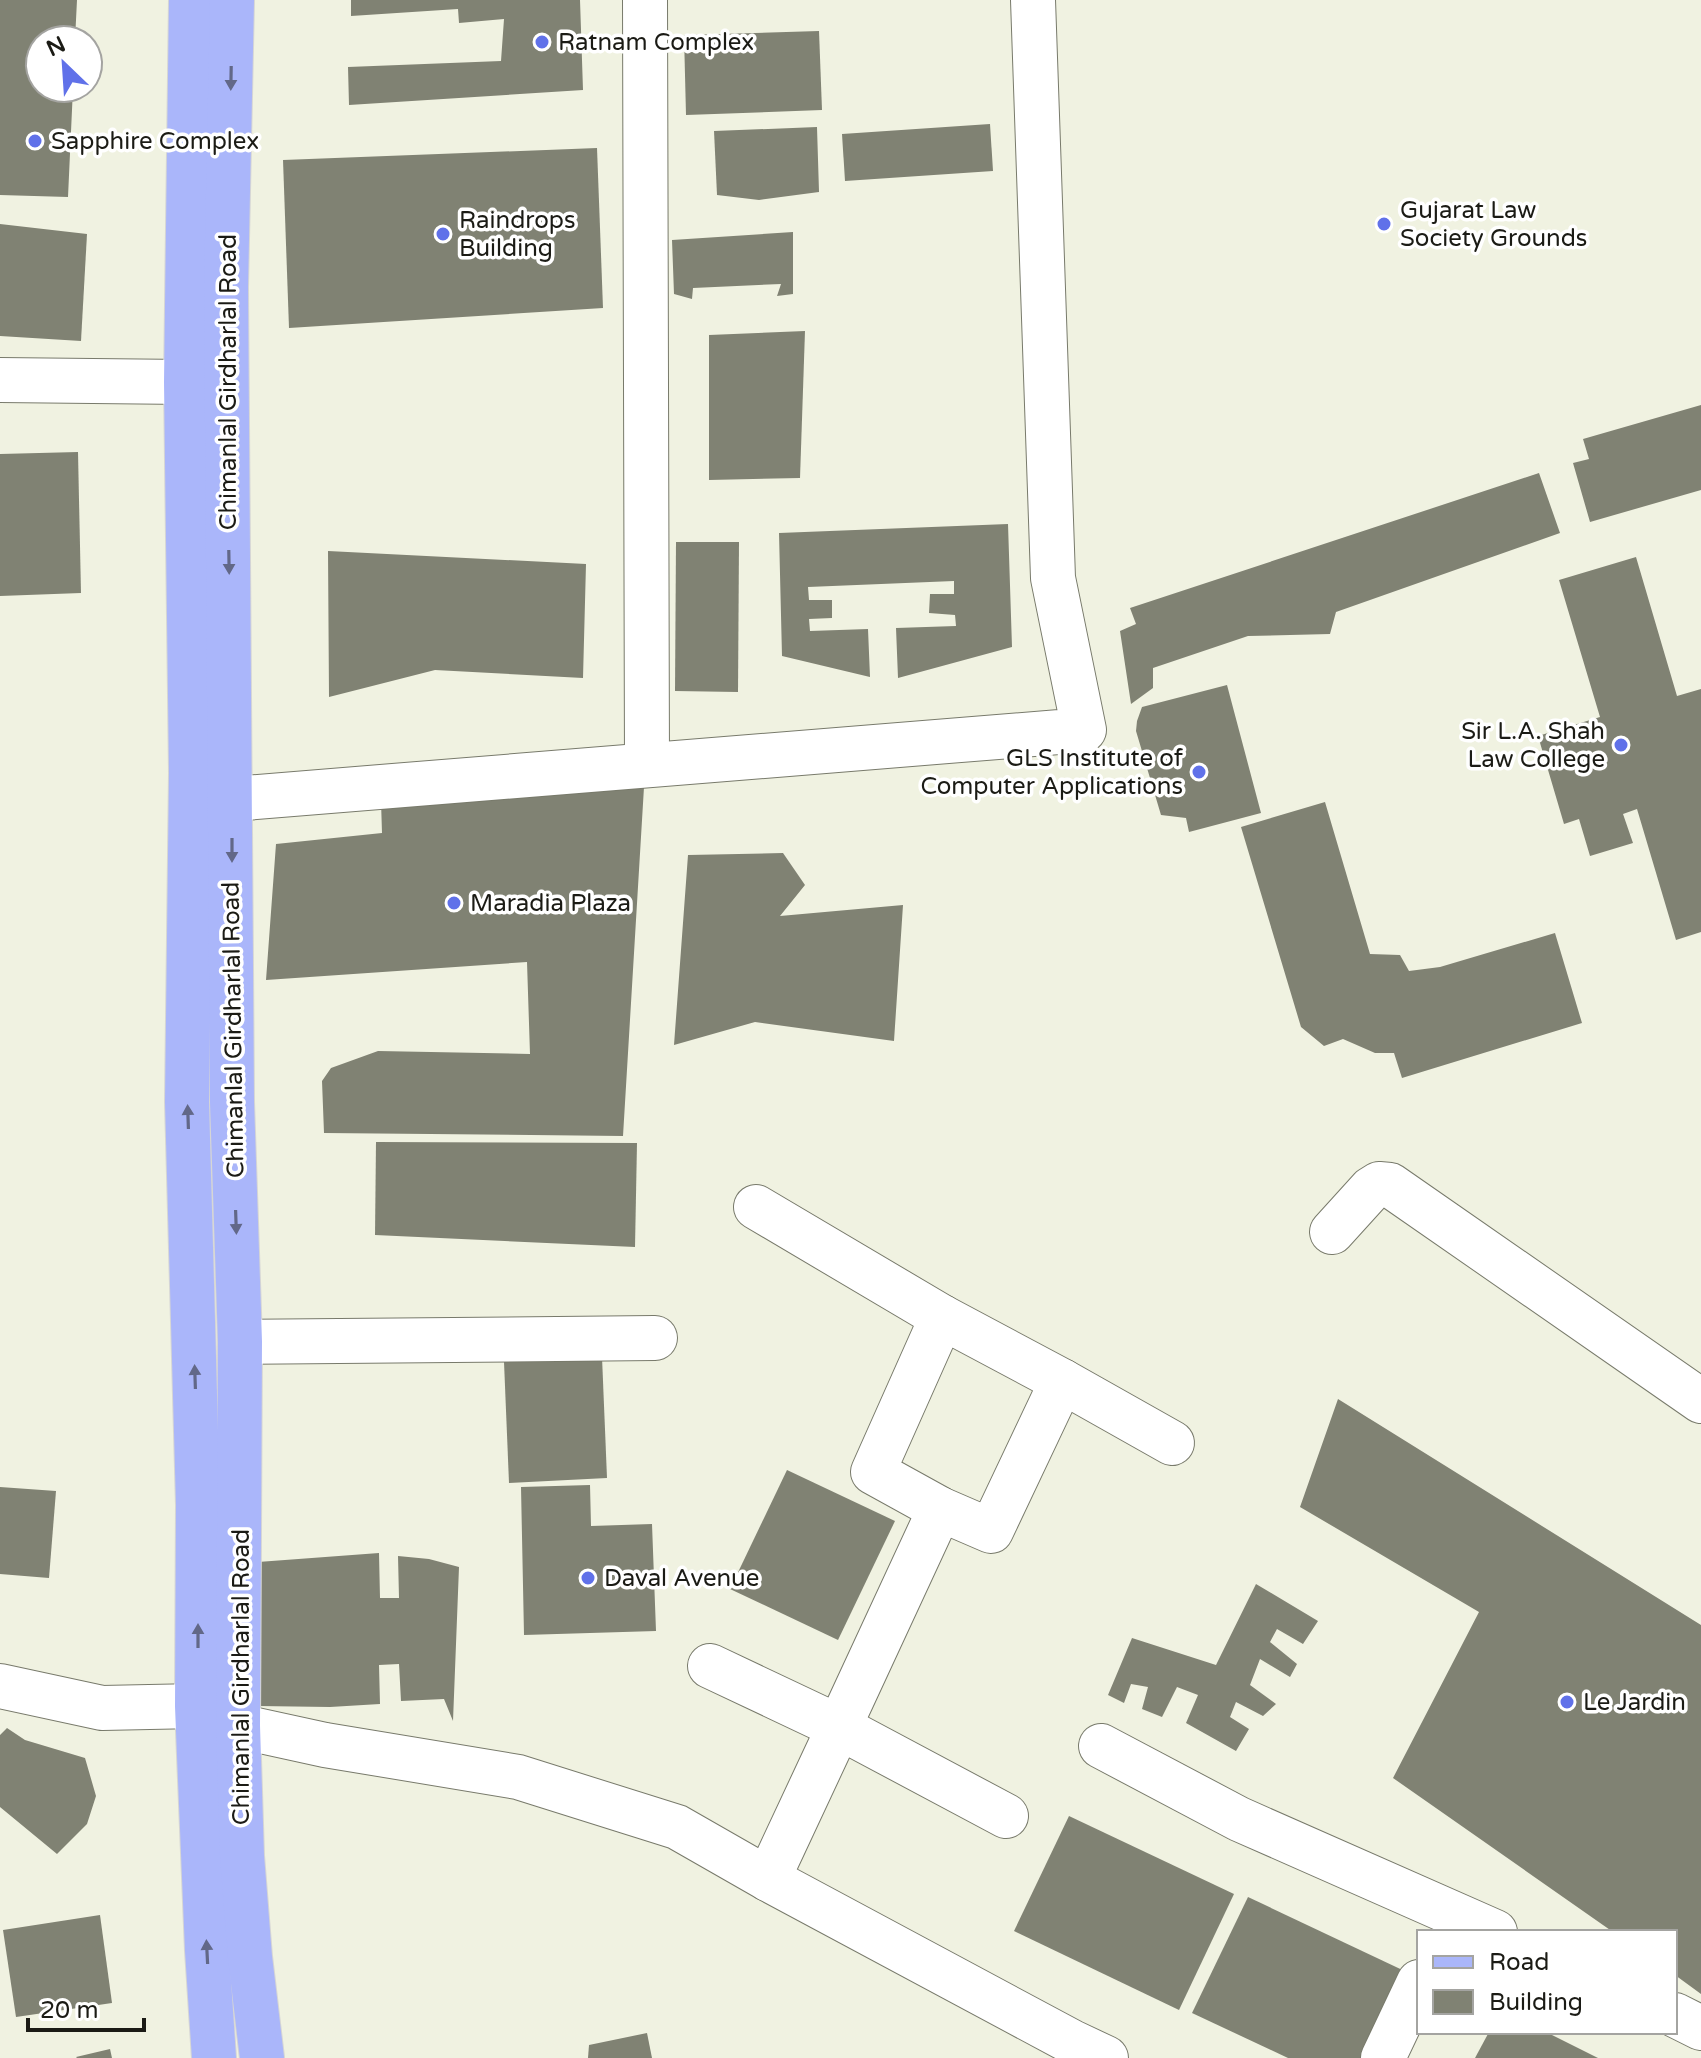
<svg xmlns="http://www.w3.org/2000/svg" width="1701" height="2058" font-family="'Varela Round',sans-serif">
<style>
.building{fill:#808273}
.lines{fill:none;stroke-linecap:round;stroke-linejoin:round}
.minor-casing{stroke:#787a6b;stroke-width:46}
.major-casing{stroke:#d6d6d5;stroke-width:46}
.minor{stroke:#fff;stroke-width:44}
.major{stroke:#aab6fa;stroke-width:44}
.oneway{fill:#626888}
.poi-dot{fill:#6071e9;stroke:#fff;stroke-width:3}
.labels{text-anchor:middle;stroke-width:7;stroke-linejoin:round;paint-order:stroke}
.poi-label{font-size:24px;fill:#1b1b15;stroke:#fff;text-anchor:start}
.street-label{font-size:24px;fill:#1b1b15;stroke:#fff}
</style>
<rect width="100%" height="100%" fill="#f0f2e1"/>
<g class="building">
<polygon points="0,0 77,0 75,40 40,40 40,88 73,88 68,197 0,195"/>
<polygon points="351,0 580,0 583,90 349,105 348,67 501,61 504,19 459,23 458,9 351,16"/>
<polygon points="819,31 822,110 686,115 684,35"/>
<polygon points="990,124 993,171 845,181 842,134"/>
<polygon points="817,127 819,192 759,200 717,195 714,131"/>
<polygon points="597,148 603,308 289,328 283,160"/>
<polygon points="0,224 87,234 81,341 0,336"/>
<polygon points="793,232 793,294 777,296 781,284 693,288 692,299 674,294 672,240"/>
<polygon points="805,331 800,478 709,480 709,335"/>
<polygon points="1701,405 1701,490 1590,522 1573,463 1589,459 1583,439"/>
<polygon points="78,452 81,593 0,596 0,454"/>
<polygon points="1539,473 1560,533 1336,612 1330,634 1248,636 1153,668 1153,688 1131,704 1120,631 1136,624 1130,608"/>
<polygon points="1008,524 1012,647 898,678 896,628 956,626 955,615 929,613 930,594 954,594 954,581 808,587 809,600 832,600 832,618 809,619 810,631 868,629 870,677 782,656 779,533"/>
<polygon points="676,542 739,542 738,692 675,691"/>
<polygon points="328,551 586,564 583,678 435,670 329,697"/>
<polygon points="1636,557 1677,696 1701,689 1701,932 1676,940 1637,809 1623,814 1633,843 1590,856 1579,819 1564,824 1538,736 1600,717 1559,580"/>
<polygon points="1227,685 1261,813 1189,832 1186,818 1161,815 1136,731 1137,721 1142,707"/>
<polygon points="644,787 623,1136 324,1133 322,1081 331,1068 378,1051 530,1054 527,962 266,980 276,844 382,833 381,801"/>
<polygon points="1325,802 1370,954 1400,955 1409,971 1440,967 1555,933 1582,1023 1402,1078 1394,1053 1375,1053 1343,1039 1324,1046 1301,1027 1241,827"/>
<polygon points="783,853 805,885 780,916 903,905 894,1041 755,1022 674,1045 688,855"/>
<polygon points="376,1142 637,1143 635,1247 375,1235"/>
<polygon points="602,1357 607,1478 509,1483 504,1362"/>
<polygon points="1338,1399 1701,1625 1701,1994 1675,1975 1675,1932 1613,1932 1393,1778 1479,1612 1300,1507"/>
<polygon points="787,1470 895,1521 838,1640 730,1589"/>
<polygon points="590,1485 591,1526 652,1524 656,1631 524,1635 521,1487"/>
<polygon points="0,1487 56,1491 49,1578 0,1574"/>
<polygon points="379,1553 380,1598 399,1598 398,1556 429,1559 459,1567 453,1721 444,1699 401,1701 399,1664 379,1665 380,1704 330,1707 258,1706 258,1562"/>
<polygon points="1256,1584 1318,1621 1303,1644 1277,1629 1270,1642 1297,1664 1290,1677 1260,1659 1250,1685 1276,1704 1263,1716 1236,1702 1230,1717 1249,1729 1236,1751 1186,1723 1198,1695 1177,1687 1162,1717 1142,1709 1148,1687 1131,1684 1124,1703 1108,1695 1132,1638 1216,1665"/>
<polygon points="7,1728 25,1740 85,1758 96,1796 87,1824 57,1854 0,1807 0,1735"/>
<polygon points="1069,1816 1234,1894 1179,2010 1014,1931"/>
<polygon points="1248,1897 1413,1975 1373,2058 1288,2058 1192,2013"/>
<polygon points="100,1915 112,2003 16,2017 3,1930"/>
<polygon points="1489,2032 1546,2032 1598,2058 1475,2058"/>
<polygon points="647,2033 652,2058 588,2058 589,2045"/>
<polygon points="110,2049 112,2058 77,2058 76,2057"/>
</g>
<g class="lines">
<g class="minor-casing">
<g id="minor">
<polyline points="645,0 647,765"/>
<polyline points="0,380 186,382"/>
<polyline points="232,799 1084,730 1053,578 1033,0"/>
<polyline points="756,1207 942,1317"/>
<polyline points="1332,1232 1371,1189 1379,1184 1390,1185 1701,1401"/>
<polygon points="942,1317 1062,1381 991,1531 940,1509 873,1472"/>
<polyline points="240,1342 655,1338"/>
<polyline points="1062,1381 1172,1443"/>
<polyline points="710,1666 839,1727 940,1509"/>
<polyline points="0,1686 102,1708 197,1706"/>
<polyline points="238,1726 325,1745 518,1777 677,1827 768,1879 1072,2042 1106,2058"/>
<polyline points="1101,1746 1239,1819 1495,1932"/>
<polyline points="768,1879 839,1727 1006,1816"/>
<polyline points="1675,2015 1701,2028"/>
<polyline points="1383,2058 1419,1982"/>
</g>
</g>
<g class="major-casing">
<g id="major">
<polyline points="191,0 186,382 191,773 187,1102 198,1505 197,1706 207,1950 214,2058"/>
<polyline points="232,0 226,287 232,1102 240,1342 238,1726 242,1856 250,1957 262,2058"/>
</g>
</g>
<use href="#minor" class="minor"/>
<use href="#major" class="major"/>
</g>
<defs><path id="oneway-solid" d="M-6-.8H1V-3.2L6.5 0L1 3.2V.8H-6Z" transform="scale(2)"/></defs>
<g class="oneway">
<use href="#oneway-solid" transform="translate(231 78) rotate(91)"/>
<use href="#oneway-solid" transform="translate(229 562) rotate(89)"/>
<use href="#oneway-solid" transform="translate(232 850) rotate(90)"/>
<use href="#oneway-solid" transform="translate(188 1117) rotate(-92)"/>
<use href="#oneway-solid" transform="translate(236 1222) rotate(88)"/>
<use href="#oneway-solid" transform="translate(195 1377) rotate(-92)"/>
<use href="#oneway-solid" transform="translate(198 1636) rotate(-90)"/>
<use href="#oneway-solid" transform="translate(207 1952) rotate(-93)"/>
</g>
<g class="poi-dot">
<circle cx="542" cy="42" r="8"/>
<circle cx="35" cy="141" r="8"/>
<circle cx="1384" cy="224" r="8"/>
<circle cx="443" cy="234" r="8"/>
<circle cx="1621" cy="745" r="8"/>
<circle cx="1199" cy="772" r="8"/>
<circle cx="454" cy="903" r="8"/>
<circle cx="588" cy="1578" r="8"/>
<circle cx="1567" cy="1702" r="8"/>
</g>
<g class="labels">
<g class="poi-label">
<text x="558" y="50">Ratnam Complex</text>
<text x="51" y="149">Sapphire Complex</text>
<text x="1400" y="218">Gujarat Law<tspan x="1400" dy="28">Society Grounds</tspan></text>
<text x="459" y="228">Raindrops<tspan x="459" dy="28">Building</tspan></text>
<text x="1605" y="739" text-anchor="end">Sir L.A. Shah<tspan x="1605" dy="28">Law College</tspan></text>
<text x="1183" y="766" text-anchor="end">GLS Institute of<tspan x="1183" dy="28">Computer Applications</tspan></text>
<text x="470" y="911">Maradia Plaza</text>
<text x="604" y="1586">Daval Avenue</text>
<text x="1583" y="1710">Le Jardin</text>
</g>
<g class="street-label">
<text transform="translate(228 382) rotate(-90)" y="8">Chimanlal Girdharlal Road</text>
<text transform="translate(233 1030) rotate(-91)" y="8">Chimanlal Girdharlal Road</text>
<text transform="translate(241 1677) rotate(-90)" y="8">Chimanlal Girdharlal Road</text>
</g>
</g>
<rect x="1417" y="1930" width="260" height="104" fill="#ffffff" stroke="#a4a4a1" stroke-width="2"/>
<rect x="1433" y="1956" width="40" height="12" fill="#aab6fa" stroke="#a4a4a1" stroke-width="2"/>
<text x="1489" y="1970" font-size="24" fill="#1b1b15">Road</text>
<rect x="1433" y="1990" width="40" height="24" fill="#808273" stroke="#a4a4a1" stroke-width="2"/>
<text x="1489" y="2010" font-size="24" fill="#1b1b15">Building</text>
<g transform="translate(64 64) rotate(335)"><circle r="38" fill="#ffffff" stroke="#a4a4a1" stroke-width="2"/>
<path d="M0-6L14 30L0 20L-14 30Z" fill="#6071e9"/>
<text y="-12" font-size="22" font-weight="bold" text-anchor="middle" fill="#1b1b15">N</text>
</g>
<path d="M28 2018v12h116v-12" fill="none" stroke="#1b1b15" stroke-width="4"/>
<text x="40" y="2018" font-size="24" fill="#1b1b15" stroke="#ffffff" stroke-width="6" paint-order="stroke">20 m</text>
</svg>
